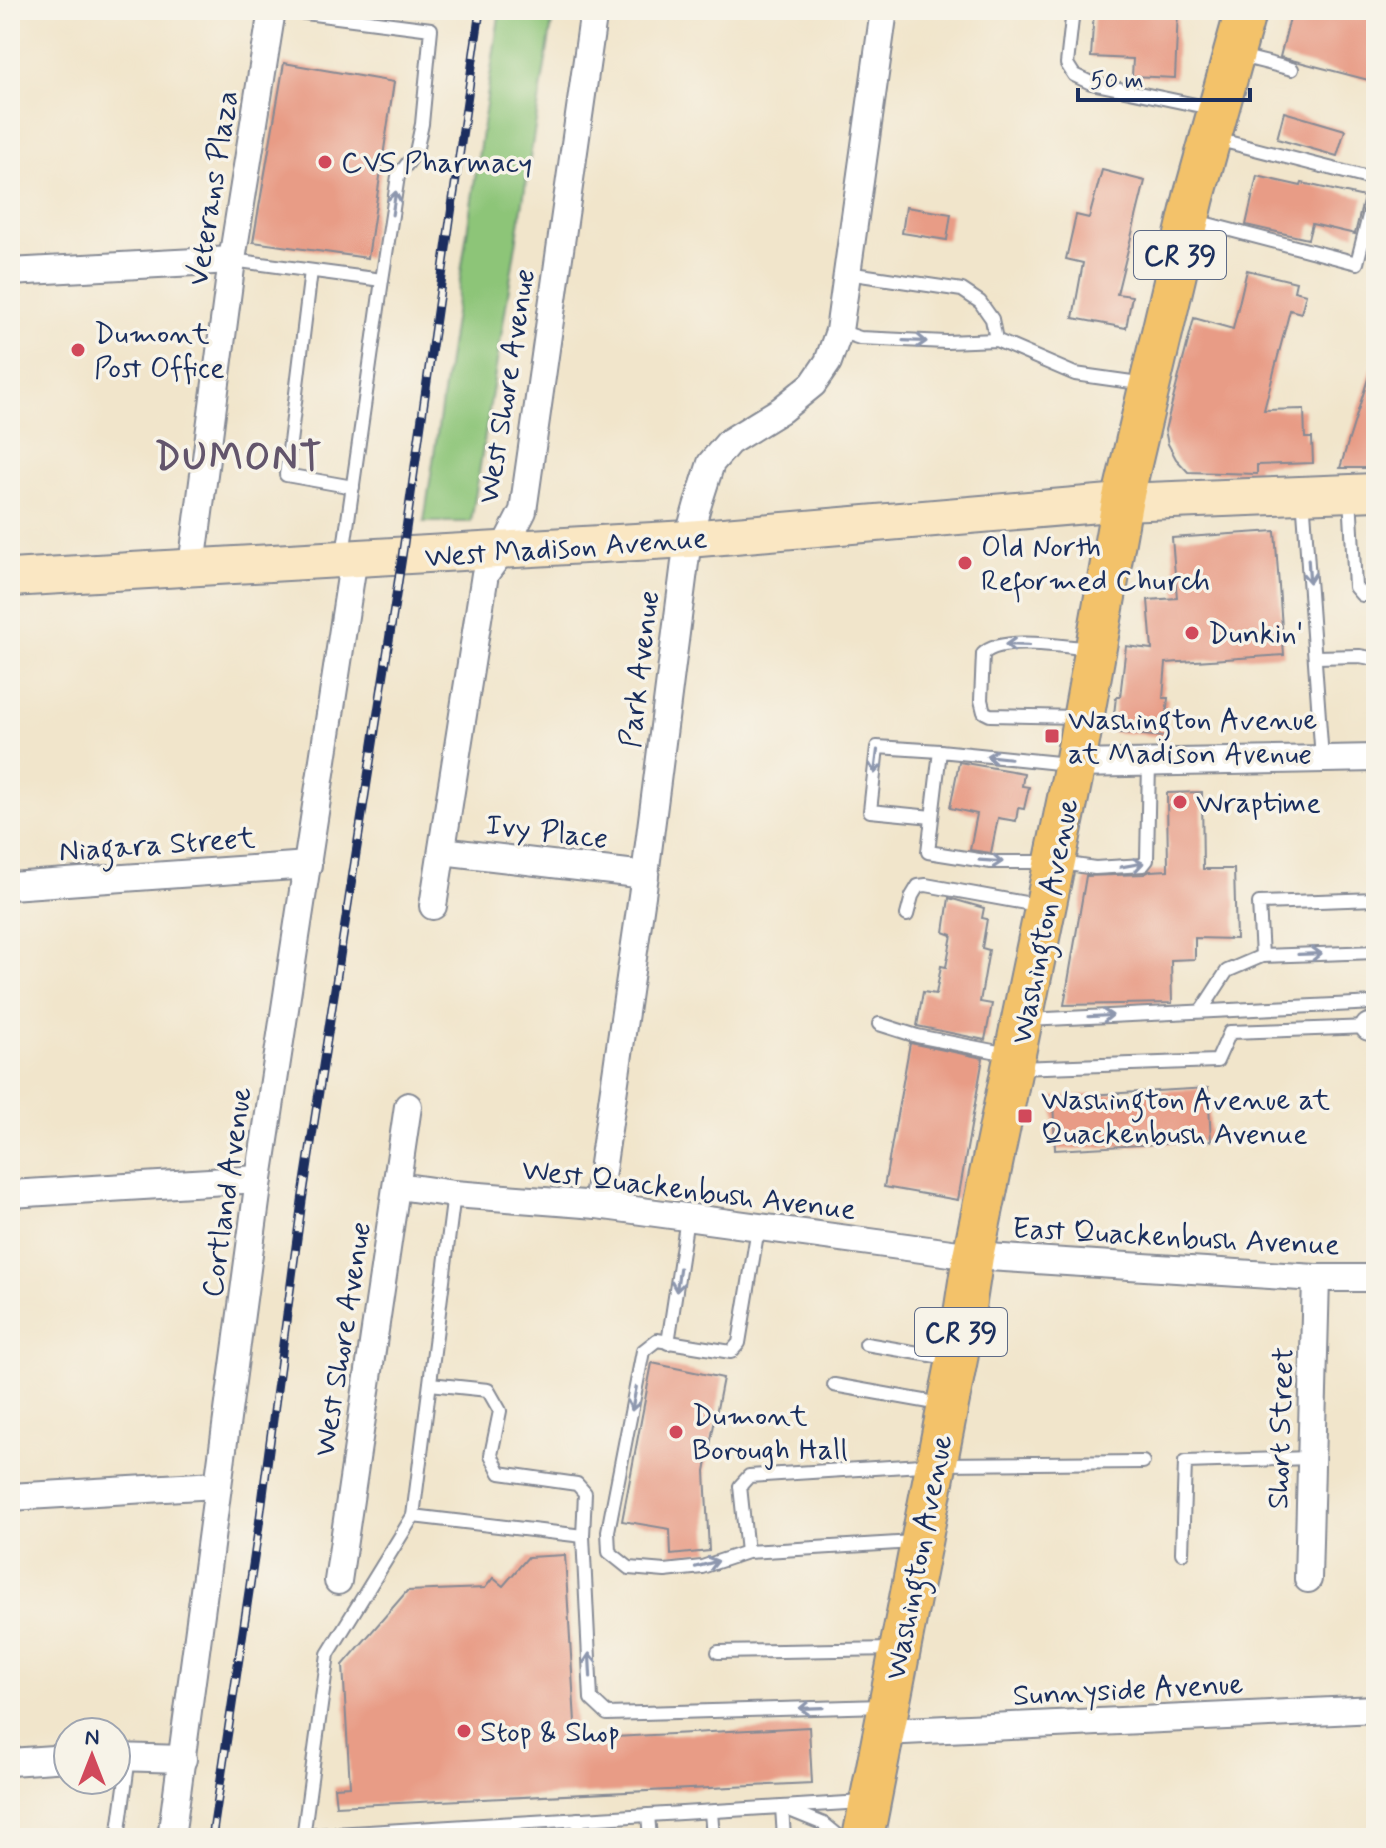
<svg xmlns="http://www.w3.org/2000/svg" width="1386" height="1848" font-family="Mynerve,sans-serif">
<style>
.green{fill:#8dc578;stroke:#547a6b;stroke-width:2}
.building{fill:#e89c86}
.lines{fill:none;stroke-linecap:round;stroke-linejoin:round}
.service-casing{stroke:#868a94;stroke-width:16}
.minor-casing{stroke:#868a94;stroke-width:30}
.secondary-casing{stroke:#868a94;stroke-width:40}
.primary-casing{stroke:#868a94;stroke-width:44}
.service{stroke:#fff;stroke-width:12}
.minor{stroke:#fff;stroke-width:26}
.secondary{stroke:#fae7c3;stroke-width:36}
.primary{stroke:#f3c26a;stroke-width:40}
.rail-casing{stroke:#1b2f5e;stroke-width:9}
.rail{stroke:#f7f3e8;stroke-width:6;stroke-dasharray:18;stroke-linecap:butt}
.oneway{stroke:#8d97ae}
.poi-dot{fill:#d1495b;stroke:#f7f3e8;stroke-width:3}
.labels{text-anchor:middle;stroke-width:7;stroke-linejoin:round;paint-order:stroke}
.shield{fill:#f7f3e8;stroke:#5d6a87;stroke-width:2}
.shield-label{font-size:28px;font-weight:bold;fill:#1b2f5e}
.poi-label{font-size:30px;fill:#1b2f5e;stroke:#f7f3e8;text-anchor:start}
.street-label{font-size:30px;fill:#1b2f5e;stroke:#f7f3e8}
.district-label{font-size:38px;font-weight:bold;letter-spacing:2px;fill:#63556c;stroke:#f7f3e8}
</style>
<rect width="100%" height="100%" fill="#f7f3e8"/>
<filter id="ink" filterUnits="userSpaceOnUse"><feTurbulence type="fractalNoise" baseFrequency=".0125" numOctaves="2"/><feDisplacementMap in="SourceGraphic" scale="16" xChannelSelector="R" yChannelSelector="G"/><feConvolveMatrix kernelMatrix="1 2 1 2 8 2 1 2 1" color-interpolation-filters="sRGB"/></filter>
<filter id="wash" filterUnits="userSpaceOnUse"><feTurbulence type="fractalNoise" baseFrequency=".006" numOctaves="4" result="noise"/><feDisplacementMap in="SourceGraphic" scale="32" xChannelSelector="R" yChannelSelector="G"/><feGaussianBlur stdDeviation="1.8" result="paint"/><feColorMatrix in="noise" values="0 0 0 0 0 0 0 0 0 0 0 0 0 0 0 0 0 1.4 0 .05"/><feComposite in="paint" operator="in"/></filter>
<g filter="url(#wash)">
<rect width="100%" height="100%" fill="#f1e5cb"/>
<polygon class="green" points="500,10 554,10 471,522 424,522"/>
<g id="blocks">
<g class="building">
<polygon points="1094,10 1178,10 1175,78 1132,76 1133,59 1091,57"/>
<polygon points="1292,10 1376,10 1376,82 1280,57"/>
<polygon points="284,63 394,82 368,258 253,242"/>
<polygon points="1284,112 1345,130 1337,156 1277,139"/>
<polygon points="1102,170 1145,181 1117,294 1132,296 1126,328 1073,318 1083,263 1066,259 1076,215 1089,218"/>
<polygon points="1257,176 1301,186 1302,183 1364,197 1355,234 1312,224 1308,239 1246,225"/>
<polygon points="906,207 951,214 947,240 902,233"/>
<polygon points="1247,270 1296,282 1294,291 1306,294 1301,313 1290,310 1264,410 1304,409 1305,438 1312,438 1313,463 1257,465 1257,474 1188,472 1176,459 1168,444 1165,430 1194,318 1233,329"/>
<polygon points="1372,366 1376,367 1376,468 1340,468"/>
<polygon points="1275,531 1284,655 1166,663 1163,698 1168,698 1164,737 1112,732 1116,697 1120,697 1126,646 1152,649 1148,600 1177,598 1172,538"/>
<polygon points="959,762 1024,773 1022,786 1029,787 1024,809 1018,808 1016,821 998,818 991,853 970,850 977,814 950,808"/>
<polygon points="1202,792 1203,869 1234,869 1236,939 1195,938 1195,959 1171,960 1172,1003 1064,1005 1086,876 1144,874 1150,871 1168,870 1167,793"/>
<polygon points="949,898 984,908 982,918 987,919 982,948 989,950 980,1002 992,1004 985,1040 917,1026 923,992 936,994 941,966 946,967 952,935 944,932"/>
<polygon points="910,1043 983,1058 958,1200 884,1187"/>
<polygon points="1208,1088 1211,1141 1055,1150 1053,1097"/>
<polygon points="652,1363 723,1378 705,1471 709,1551 671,1555 670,1529 622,1521"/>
<polygon points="565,1555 576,1739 809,1727 812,1783 336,1806 334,1787 350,1786 343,1665 407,1591 485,1588 493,1578 503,1586 528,1557"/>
</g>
</g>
</g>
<g filter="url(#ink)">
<use href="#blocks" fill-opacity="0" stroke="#868a94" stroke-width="2"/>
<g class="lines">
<g class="service-casing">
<g id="service">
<polyline points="282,10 431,29 422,124 416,152 398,176 382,280"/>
<polyline points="1073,10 1067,64 1074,75 1091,83 1215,109"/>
<polyline points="1240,56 1292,69"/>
<polyline points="1216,139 1376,180"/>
<polyline points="1192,220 1357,263 1376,188"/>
<polyline points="232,260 382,280 343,555"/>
<polyline points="311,271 286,475 353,487"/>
<polyline points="847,273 962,290 980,302 992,319 996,340"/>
<polyline points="839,331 860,338 946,342 996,340 1075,374 1146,384"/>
<polyline points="1303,496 1322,759"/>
<polyline points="1350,496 1355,587 1362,595 1376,595"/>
<polyline points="1315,657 1360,656 1376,659"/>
<path d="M1078 717 990 715 984 712 981 700 983 654C1001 635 1066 647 1092 649"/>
<polyline points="1068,764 940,751 928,852 991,862 1055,862 1095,868 1143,865 1147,860 1149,763"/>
<polyline points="932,817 870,811 877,747 940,751"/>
<polyline points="907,915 912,896 918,886 926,885 1042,906"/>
<polyline points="1262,956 1259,903 1376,899"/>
<polyline points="1201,1011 1227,971 1262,956 1376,952"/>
<polyline points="1027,1020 1376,1003"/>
<polyline points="879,1024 917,1036 1008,1054"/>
<polyline points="1017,1068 1217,1061 1230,1032 1369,1027"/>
<polyline points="454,1194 413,1516 583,1536"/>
<polyline points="668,1343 687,1218"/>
<polyline points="866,1344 954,1359"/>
<polyline points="430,1384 488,1390 500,1411 491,1455 500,1473 577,1484 585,1493 583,1536 591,1699 607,1714 883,1706"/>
<polyline points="834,1385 941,1404"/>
<polyline points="914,1542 747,1552 740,1486 749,1476 937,1464 1143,1462"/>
<polyline points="747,1552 702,1567 665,1571 629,1568 609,1552 608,1531 643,1351 657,1340 731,1352 739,1343 758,1228"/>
<polyline points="1182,1553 1185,1462 1311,1458"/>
<polyline points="718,1652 894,1649"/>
<polyline points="711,1812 713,1838"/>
<polyline points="648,1815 650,1838"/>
<polyline points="578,1819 579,1838"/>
<polyline points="303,1836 863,1802"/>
<polyline points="118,1838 129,1757"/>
<polyline points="303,1838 328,1654 413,1516"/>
<polyline points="784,1838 782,1807 824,1824 841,1838"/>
</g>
</g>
<g class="minor-casing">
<g id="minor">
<polyline points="10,272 232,260"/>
<polyline points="192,566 232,260 272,10"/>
<polyline points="1075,764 1376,758"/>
<polyline points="442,851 645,875"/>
<polyline points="10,886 308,865"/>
<polyline points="433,906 485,574 504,548 523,511 594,10"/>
<polyline points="1369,1027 1376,1027"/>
<polyline points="398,1186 454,1194 597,1205 973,1256 1316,1278 1376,1278"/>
<polyline points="10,1194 259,1179"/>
<polyline points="597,1205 645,875 688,539 697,507 711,463 729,442 781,410 813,384 828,362 839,331 884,10"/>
<polyline points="10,1497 216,1485"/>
<polyline points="1308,1579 1316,1278"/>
<polyline points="338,1581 408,1106"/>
<polyline points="883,1732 1376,1709"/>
<polyline points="116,1757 183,1759"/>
<polyline points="10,1762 68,1758"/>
<polyline points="171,1838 259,1179 354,557"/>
</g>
</g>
<g class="secondary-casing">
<polyline id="secondary" points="10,578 688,539 1122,502 1376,492"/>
</g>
<g class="primary-casing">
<polyline id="primary" points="863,1838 957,1359 973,1256 1075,764 1122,502 1194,197 1246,10"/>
</g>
<use href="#service" class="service"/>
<use href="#minor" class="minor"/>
<use href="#secondary" class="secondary"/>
<use href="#primary" class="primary"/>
<g class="rail-casing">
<polyline id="rail" points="212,1838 259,1525 302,1201 402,557 480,10"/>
</g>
<use href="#rail" class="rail"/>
</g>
<defs><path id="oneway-shaft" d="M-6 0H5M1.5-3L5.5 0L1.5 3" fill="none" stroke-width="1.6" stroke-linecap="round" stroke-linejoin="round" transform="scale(2)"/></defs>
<g class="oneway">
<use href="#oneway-shaft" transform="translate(394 203) rotate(-81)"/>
<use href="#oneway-shaft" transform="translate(915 341) rotate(2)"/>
<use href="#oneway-shaft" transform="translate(1309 571) rotate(86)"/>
<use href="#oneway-shaft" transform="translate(1017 645) rotate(-178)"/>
<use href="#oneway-shaft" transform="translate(998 757) rotate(-174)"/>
<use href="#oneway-shaft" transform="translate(876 762) rotate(97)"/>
<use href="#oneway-shaft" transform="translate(991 861) rotate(4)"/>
<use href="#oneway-shaft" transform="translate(1132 865) rotate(-10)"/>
<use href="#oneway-shaft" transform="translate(1310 954) rotate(-2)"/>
<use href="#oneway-shaft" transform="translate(1101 1016) rotate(-3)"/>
<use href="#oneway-shaft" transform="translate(678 1280) rotate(98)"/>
<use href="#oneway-shaft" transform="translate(634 1399) rotate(101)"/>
<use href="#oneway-shaft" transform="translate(707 1564) rotate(-15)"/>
<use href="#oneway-shaft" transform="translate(590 1665) rotate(-93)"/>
<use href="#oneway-shaft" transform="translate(811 1708) rotate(178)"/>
</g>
</g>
<g class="poi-dot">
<circle cx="325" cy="162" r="8"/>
<circle cx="78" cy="350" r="8"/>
<circle cx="965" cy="563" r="8"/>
<circle cx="1192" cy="633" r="8"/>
<rect x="1044" y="728" width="16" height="16" rx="4"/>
<circle cx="1180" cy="802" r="8"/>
<rect x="1017" y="1108" width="16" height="16" rx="4"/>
<circle cx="676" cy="1432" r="8"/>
<circle cx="464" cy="1731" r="8"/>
</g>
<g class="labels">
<g class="shield">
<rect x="1134" y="231" width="92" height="48" rx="6"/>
<rect x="915" y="1308" width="92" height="48" rx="6"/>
</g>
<g class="shield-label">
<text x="1180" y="265">CR 39</text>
<text x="961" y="1342">CR 39</text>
</g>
<g class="poi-label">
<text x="341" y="172">CVS Pharmacy</text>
<text x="94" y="343">Dumont<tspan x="94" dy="34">Post Office</tspan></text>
<text x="981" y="556">Old North<tspan x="981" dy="34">Reformed Church</tspan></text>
<text x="1208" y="643">Dunkin'</text>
<text x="1068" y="729">Washington Avenue<tspan x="1068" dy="34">at Madison Avenue</tspan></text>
<text x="1196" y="812">Wraptime</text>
<text x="1041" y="1109">Washington Avenue at<tspan x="1041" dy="34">Quackenbush Avenue</tspan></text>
<text x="692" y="1425">Dumont<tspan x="692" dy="34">Borough Hall</tspan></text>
<text x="480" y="1741">Stop &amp; Shop</text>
</g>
<g class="street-label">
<text transform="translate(212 188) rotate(-81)" y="10">Veterans Plaza</text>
<text transform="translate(506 386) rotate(-81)" y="10">West Shore Avenue</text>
<text transform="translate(566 547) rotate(-4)" y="10">West Madison Avenue</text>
<text transform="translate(639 669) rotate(-83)" y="10">Park Avenue</text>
<text transform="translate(547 831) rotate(7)" y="10">Ivy Place</text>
<text transform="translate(157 844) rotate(-4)" y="10">Niagara Street</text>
<text transform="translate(1044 921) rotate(-79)" y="10">Washington Avenue</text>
<text transform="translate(689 1189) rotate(7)" y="10">West Quackenbush Avenue</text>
<text transform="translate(226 1192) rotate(-82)" y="10">Cortland Avenue</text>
<text transform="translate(1176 1236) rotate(3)" y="10">East Quackenbush Avenue</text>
<text transform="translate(342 1339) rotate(-81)" y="10">West Shore Avenue</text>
<text transform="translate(1280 1428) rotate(-88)" y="10">Short Street</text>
<text transform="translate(918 1557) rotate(-79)" y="10">Washington Avenue</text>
<text transform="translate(1128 1689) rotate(-3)" y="10">Sunnyside Avenue</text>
</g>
<g class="district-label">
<text x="239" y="469">DUMONT</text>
</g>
</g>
<rect width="1386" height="1848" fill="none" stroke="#f7f3e8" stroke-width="40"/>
<g transform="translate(92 1756)"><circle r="38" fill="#f7f3e8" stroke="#9fa5b1" stroke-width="2"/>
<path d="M0-6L14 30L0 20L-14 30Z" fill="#d1495b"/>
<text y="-12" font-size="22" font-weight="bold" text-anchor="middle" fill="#1b2f5e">N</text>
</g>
<path d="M1078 88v12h172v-12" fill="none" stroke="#1b2f5e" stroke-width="4"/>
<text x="1090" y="88" font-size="24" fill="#1b2f5e" stroke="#f7f3e8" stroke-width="6" paint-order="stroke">50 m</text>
</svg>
